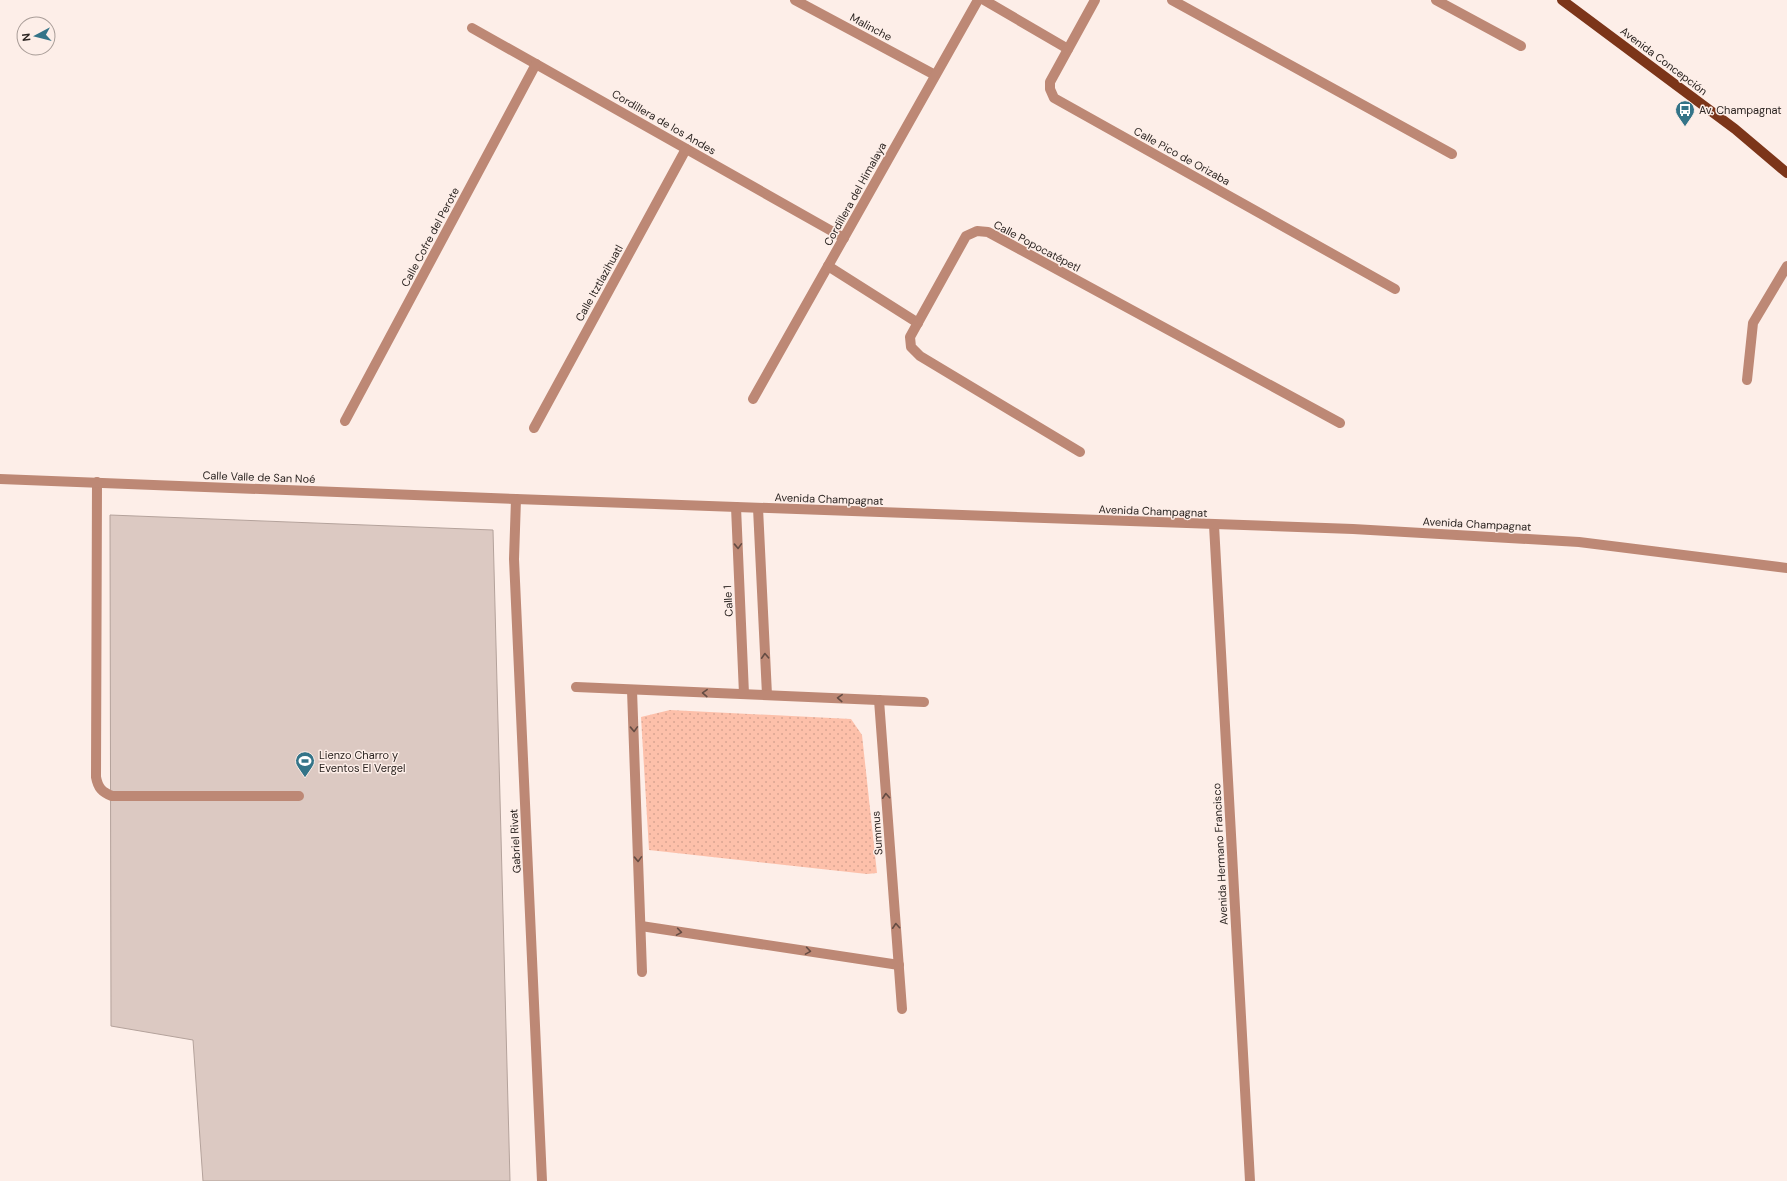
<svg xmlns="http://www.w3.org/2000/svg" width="1787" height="1181" font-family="'DM Sans',sans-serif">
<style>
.grass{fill:url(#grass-dots)}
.building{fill:#dcc9c2;stroke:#b4a29b}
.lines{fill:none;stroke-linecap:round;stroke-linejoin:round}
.service{stroke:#bd8875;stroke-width:10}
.minor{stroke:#bd8875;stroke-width:10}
.tertiary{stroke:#bd8875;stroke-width:10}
.primary{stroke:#7c3519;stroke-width:10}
.oneway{stroke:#654c43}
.labels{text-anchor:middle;stroke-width:3;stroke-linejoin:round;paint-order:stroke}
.street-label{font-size:11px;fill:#2b2421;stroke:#fdeee8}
.poi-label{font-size:11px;fill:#2b2421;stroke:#fdeee8;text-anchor:start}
</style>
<defs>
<pattern id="grass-dots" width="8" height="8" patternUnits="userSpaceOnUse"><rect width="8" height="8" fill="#fdc0aa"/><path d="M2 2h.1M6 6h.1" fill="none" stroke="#d9a592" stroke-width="1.8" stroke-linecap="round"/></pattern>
</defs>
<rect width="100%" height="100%" fill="#fdeee8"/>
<polygon class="grass" points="670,710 851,719 862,735 877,873 867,874 649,850 641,717"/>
<polygon class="building" points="110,515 493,530 510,1181 203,1181 193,1040 111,1026"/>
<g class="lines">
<g class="service">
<polyline points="1747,380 1753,323 1787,266"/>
<path d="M97 482 96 777C98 788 102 792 112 796H299"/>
<polyline points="516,499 514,559 542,1181"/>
<polyline points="1214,525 1250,1181"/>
</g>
<g class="minor">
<polyline points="795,0 935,75"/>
<polyline points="984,0 1068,49"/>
<polyline points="1095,0 1050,82 1050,89 1054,98 1395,289"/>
<polyline points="1172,0 1452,154"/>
<polyline points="1436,0 1521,46"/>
<polyline points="472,28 844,238"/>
<polyline points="828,266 918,323"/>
<polyline points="753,399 978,0"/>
<polyline points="345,421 536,64"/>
<polyline points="534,428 686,149"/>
<polyline points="1080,452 920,356 911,347 910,337 966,236 977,231 988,232 1340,423"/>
<polyline points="736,507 744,694"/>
<polyline points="758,508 767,695"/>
<polyline points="576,687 924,702"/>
<polyline points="632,690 642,972"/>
<polyline points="879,700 902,1009"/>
<polyline points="641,926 899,965"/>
</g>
<polyline class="tertiary" points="0,479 516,499 1353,529 1579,542 1787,568"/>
<polyline class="primary" points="1562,0 1735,129 1787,173"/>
</g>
<defs><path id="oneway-chevron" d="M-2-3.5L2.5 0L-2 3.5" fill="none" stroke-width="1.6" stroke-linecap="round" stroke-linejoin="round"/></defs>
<g class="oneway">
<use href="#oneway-chevron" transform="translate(738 546) rotate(88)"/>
<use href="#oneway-chevron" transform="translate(765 656) rotate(-93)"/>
<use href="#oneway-chevron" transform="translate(705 693) rotate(-178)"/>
<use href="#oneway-chevron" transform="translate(840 698) rotate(-177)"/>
<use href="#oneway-chevron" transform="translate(634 729) rotate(88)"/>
<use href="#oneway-chevron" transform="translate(886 796) rotate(-94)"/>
<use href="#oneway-chevron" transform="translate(638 859) rotate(88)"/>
<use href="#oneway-chevron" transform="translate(896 926) rotate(-94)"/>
<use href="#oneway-chevron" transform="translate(679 932) rotate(9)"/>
<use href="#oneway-chevron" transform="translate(808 951) rotate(9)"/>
</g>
<defs>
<g id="bus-pin" transform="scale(1)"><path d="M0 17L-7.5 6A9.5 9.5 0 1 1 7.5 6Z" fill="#347488" stroke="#fdeee8"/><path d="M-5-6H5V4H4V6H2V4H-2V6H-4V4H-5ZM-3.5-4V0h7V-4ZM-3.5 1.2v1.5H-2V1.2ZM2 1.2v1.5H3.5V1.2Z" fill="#fff"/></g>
<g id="stadium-pin" transform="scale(1)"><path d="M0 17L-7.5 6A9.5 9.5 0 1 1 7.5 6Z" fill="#347488" stroke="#fdeee8"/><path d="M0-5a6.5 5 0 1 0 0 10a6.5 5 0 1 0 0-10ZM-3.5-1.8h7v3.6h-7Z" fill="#fff"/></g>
</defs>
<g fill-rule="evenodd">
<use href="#bus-pin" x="1685" y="110"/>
<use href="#stadium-pin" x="305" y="761"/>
</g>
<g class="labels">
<g class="street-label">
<text transform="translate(871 27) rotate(28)" y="4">Malinche</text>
<text transform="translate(1664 61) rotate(37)" y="4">Avenida Concepción</text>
<text transform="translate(664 122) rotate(30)" y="4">Cordillera de los Andes</text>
<text transform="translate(1182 156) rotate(29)" y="4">Calle Pico de Orizaba</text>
<text transform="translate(855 194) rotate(-61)" y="4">Cordillera del Himalaya</text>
<text transform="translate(430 237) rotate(-62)" y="4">Calle Cofre del Perote</text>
<text transform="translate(1037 246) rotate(28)" y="4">Calle Popocatépetl</text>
<text transform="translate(599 283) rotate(-61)" y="4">Calle Itztlazihuatl</text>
<text transform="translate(259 477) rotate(2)" y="4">Calle Valle de San Noé</text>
<text transform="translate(829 499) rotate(2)" y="4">Avenida Champagnat</text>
<text transform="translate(1153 511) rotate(2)" y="4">Avenida Champagnat</text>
<text transform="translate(1477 524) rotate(3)" y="4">Avenida Champagnat</text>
<text transform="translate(728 601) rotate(-93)" y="4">Calle 1</text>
<text transform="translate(877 833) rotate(-94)" y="4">Summus</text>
<text transform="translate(515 841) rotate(-93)" y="4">Gabriel Rivat</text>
<text transform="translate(1220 854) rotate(-93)" y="4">Avenida Hermano Francisco</text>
</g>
<g class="poi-label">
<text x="1699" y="114">Av. Champagnat</text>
<text x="319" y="759">Lienzo Charro y<tspan x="319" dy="13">Eventos El Vergel</tspan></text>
</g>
</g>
<g transform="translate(36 36) rotate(263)"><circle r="19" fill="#fdeee8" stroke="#a99d98"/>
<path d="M0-3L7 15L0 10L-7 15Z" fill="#347488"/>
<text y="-6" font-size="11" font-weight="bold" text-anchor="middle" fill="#2b2421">N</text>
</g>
</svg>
